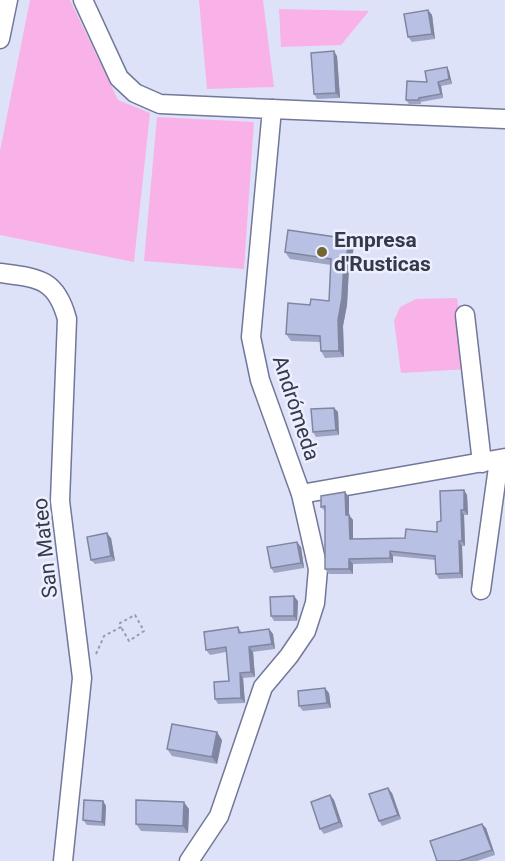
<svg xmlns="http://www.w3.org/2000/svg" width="505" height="861" font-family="Roboto,sans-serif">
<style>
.green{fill:#f9b2e7}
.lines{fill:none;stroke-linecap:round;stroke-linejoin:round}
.minor-casing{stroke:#717899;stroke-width:21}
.path{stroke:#989caf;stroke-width:2;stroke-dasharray:3 3;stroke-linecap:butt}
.minor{stroke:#fff;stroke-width:18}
.wall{fill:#9ea5c4}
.shaded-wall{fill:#8186a0}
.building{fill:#b8c0e4;stroke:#8186a0;stroke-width:1.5}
.poi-dot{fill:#726633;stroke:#ecefff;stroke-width:2}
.labels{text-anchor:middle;stroke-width:5;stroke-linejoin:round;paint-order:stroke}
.poi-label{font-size:21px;font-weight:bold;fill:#363947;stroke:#ecefff;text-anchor:start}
.street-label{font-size:21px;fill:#363947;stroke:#ecefff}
</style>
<rect width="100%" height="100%" fill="#dde2f8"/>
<g class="green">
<polygon points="30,0 70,0 118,100 150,113 134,262 0,235 0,151"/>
<polygon points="199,0 263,0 274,87 207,89"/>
<polygon points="279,9 369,11 341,45 281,47"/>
<polygon points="157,117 254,122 244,269 144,261"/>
<polygon points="457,298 469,369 401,373 394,321 400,307 416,299"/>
</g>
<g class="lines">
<g class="minor-casing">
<g id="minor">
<polyline points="83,0 119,78 135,93 160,104 272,109 251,337 260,380 301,494 318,569 315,603 306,631 289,656 263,687 219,816 189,861"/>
<polyline points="0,39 8,0"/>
<polyline points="272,109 505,119"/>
<path d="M0 273C38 278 56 278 67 319L60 501 82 678 63 861"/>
<polyline points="465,315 482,463"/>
<polyline points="301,494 505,458"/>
<polyline points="481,590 499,460"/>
</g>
</g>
<polyline class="path" points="96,654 104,636 121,627 120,623 135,615 144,631 129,641 121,627"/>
<use href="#minor" class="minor"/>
</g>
<g class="wall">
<polygon points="428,10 432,15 435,39 412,42 408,37"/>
<polygon points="337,56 340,98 317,99 314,94"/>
<polygon points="449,71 452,84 441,86 443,98 421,102 421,104 409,104 406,100 427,82"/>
<polygon points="349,239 354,245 351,267 349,267 347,305 343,326 344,357 325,358 321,351 320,342 291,341 286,334 310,305 329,301 331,265 290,259 285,252"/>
<polygon points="334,408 338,412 339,435 316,437 313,432"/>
<polygon points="464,490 467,495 468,515 464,515 465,546 462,546 463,578 439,579 436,574 435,560 393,556 393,563 353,564 353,574 329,574 325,569 325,511 321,507 345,492 349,497 349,515 353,520 353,539 405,538 437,532 441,521"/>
<polygon points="111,538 115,561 95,564 91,560"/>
<polygon points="301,547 304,568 274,573 271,568"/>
<polygon points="298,601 297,621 274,621 271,616"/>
<polygon points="238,627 242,633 269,629 273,634 275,649 253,652 255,677 243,678 245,703 218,704 215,699 229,681 226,652 210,655 206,650"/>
<polygon points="329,693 331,708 303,711 299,706"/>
<polygon points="222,740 217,764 172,756 167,749"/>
<polygon points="392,793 401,819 382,826 379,821"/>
<polygon points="330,795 334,800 343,827 324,834 320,829"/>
<polygon points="103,801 106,806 105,826 87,825 83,820"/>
<polygon points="189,809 188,833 141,831 136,824"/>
<polygon points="486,828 495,855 477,861 437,861"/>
</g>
<g class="shaded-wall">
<polygon points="428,10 432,15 435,39 432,34"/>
<polygon points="334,51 337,56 340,98 336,93"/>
<polygon points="447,67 449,71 452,84 449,79"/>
<polygon points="438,82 441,86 443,98 441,94"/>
<polygon points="349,239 354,245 351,267 346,261"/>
<polygon points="344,260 349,267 347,305 343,326 344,357 339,351 338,320"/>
<polygon points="334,408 338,412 339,435 336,430"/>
<polygon points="464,490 467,495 468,515 464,510"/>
<polygon points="345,492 349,497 349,520 346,515"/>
<polygon points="461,510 464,515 465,546 462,541"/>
<polygon points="349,515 353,520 353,544 350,539"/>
<polygon points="107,533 111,538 115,561 111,556"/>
<polygon points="459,541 462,546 463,578 460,573"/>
<polygon points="297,542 301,547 304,568 301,563"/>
<polygon points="390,551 393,556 393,563 390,558"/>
<polygon points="349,559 353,564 353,574 349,569"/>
<polygon points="294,596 298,601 297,621 294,616"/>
<polygon points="269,629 273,634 275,649 272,644"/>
<polygon points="249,647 253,652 255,677 251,672"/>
<polygon points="240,673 243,678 245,703 241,698"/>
<polygon points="325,688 329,693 331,708 327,703"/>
<polygon points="217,732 222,740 217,764 212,757"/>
<polygon points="388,788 392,793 401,819 398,815"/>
<polygon points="330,795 334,800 343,827 339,822"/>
<polygon points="103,801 106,806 105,826 102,822"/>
<polygon points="184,802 189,809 188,833 183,826"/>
<polygon points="482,824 486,828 495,855 492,850"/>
</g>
<g class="building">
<polygon points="428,10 432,34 408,37 404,14"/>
<polygon points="334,51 336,93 314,94 311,53"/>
<polygon points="447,67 449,79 438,82 441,94 419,98 419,100 406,100 407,81 427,82 425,71"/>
<polygon points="288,230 349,239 346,261 344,260 342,298 338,320 339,351 321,351 320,336 286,334 288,303 310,305 311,299 329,301 331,259 285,252"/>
<polygon points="334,408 336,430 313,432 311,409"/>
<polygon points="464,490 464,510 461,510 462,541 459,541 460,573 436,574 435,556 390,551 390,558 349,559 349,569 325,569 325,506 321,507 321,496 345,492 346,515 349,515 350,539 405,538 406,529 437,532 437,522 441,521 440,491"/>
<polygon points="107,533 111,556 91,560 87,537"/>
<polygon points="297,542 301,563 271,568 267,547"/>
<polygon points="294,596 294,616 271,616 270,597"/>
<polygon points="238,627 239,633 269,629 272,644 249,647 251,672 240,673 241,698 215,699 214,682 229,681 226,647 206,650 204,632"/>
<polygon points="325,688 327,703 299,706 298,691"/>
<polygon points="172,724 217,732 212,757 167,749"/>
<polygon points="388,788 398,815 379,821 369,794"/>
<polygon points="330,795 339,822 320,829 311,802"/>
<polygon points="84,800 103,801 102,822 83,820"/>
<polygon points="136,800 184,802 183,826 136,824"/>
<polygon points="482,824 492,850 459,861 437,861 430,841"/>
</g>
<circle class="poi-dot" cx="322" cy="252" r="6"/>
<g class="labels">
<g class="poi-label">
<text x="334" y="247">Empresa<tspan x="334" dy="24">d'Rusticas</tspan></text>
</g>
<g class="street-label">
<text transform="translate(296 408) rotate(72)" y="7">Andrómeda</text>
<text transform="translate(45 548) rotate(-96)" y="7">San Mateo</text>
</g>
</g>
</svg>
